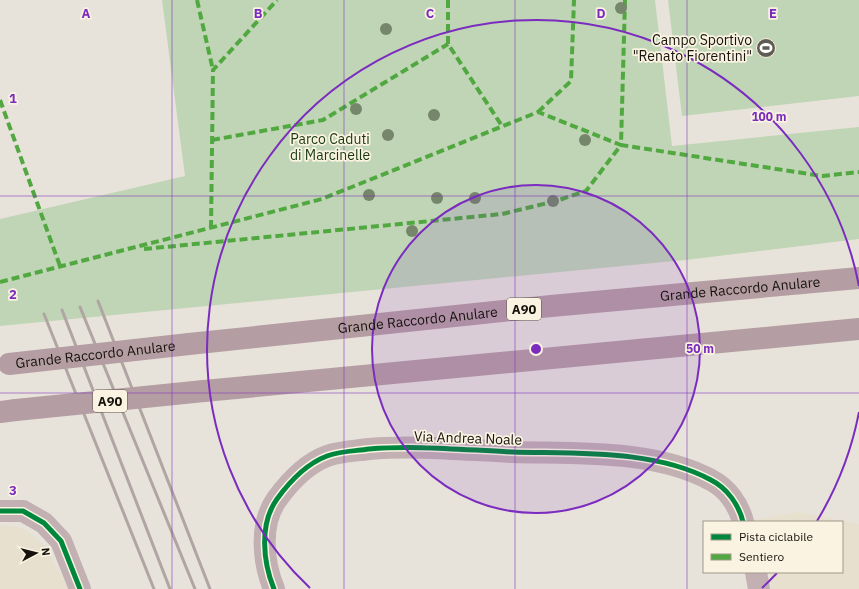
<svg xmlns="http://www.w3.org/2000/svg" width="859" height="589" font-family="'IBM Plex Sans',sans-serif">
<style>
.built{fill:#e8e0ce}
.green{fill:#c0d5b5}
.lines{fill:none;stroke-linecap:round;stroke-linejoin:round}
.minor{stroke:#c2b0b3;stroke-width:22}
.highway{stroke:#b59ea3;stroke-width:22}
.rail{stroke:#b1a5a4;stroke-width:3}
.highway-bridge{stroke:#b59ea3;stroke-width:22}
.quiet{stroke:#51a841;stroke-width:4;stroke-dasharray:8 4;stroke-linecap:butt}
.cycleway-casing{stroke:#faf3e1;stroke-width:8}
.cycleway{stroke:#00873e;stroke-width:5}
.tree{fill:#75866a}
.grid{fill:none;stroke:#7b2cbf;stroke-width:1;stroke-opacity:0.55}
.ring{fill:none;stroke:#7b2cbf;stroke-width:2}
.labels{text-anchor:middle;stroke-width:3.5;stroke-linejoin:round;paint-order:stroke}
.shield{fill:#faf3e1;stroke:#5a564d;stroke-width:1}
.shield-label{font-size:13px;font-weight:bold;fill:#16130d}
.poi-label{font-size:14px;fill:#16130d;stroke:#faf3e1;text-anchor:end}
.park-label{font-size:14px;fill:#183a0e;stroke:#faf3e1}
.street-label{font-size:14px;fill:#16130d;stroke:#faf3e1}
.grid-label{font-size:13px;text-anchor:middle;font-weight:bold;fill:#7b2cbf;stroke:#faf3e1;stroke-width:3.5;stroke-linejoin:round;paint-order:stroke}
.centre{fill:#7b2cbf;stroke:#faf3e1;stroke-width:2}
.ring-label{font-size:12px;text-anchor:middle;font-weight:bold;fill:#7b2cbf;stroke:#faf3e1;stroke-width:3.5;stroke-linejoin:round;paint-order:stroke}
</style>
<rect width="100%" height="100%" fill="#e7e3da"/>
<g class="built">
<polygon points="799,512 859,524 859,589 772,589 768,572 842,572 842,522 755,522 754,520"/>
<polygon points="0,525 23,528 46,547 68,589 0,589"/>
</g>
<g class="green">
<polygon points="162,0 655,0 672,146 859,127 859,239 685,260 0,326 0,219 185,176"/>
<polygon points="668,0 859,0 859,96 682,116"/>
</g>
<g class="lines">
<g class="minor">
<polyline points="0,511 23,511 44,523 61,541 80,589"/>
<polyline points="756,572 759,589"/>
<path d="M274 589C263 562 259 524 277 499 290 481 306 464 327 456 341 451 355 451 369 449 416 445 464 450 512 452 575 454 654 449 711 480 727 488 739 505 743 522"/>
</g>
<g class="highway">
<path id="s1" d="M189 344 551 306 859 278"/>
<polyline points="204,391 859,329"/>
<polyline points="0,412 16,410"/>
</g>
<g class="rail">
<polyline points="98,301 210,589"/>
<polyline points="80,307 195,589"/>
<polyline points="62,310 170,589"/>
<polyline points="44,314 154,589"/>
</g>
<g class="highway-bridge">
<path id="s2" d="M9 364 189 344"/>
<polyline points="16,410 204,391"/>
</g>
<g class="quiet">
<polyline points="197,0 213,70"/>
<polyline points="448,0 448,44 502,126"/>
<polyline points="0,100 60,266"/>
<polyline points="538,112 571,81 574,0"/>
<polyline points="212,140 323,120 448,44"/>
<polyline points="211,228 213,70 277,0"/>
<polyline points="144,249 502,214 556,201 586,191 621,145 822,176 859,172"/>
<polyline points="0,282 322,199 538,112 621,145 625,0"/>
</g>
<g class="cycleway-casing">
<g id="cycleway">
<polyline points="0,511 23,511 44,523 61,541 80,589"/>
<path d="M274 589C263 562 259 524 277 499 290 481 306 464 327 456 341 451 355 451 369 449 416 445 464 450 512 452 575 454 654 449 711 480 727 488 739 505 743 522"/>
</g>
</g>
<use href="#cycleway" class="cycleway"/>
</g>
<g class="tree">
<circle cx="621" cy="8" r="6"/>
<circle cx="386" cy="29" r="6"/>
<circle cx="356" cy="109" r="6"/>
<circle cx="434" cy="115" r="6"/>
<circle cx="388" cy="135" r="6"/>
<circle cx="585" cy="140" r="6"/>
<circle cx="369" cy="195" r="6"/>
<circle cx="437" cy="198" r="6"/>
<circle cx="475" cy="198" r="6"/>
<circle cx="553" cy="201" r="6"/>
<circle cx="412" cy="231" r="6"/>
</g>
<path class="grid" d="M172 0V589M344 0V589M515 0V589M687 0V589M0 196H859M0 393H859"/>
<circle cx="536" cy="349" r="164" fill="#7b2cbf" fill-opacity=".12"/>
<g class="ring">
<circle cx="536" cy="349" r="164"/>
<path d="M859 412A329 329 0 0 1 817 521M777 573A329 329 0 0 1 762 588M310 588A329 329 0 1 1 859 286"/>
</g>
<defs>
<g id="stadium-disc" transform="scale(1)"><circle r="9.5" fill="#5f5c55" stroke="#faf3e1"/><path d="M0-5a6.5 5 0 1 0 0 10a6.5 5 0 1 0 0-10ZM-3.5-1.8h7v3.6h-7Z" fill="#fff"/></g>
</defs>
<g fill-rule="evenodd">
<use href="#stadium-disc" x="766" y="48"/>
</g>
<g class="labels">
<g class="shield">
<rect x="507" y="298" width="34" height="22" rx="3"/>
<rect x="93" y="390" width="34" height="22" rx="3"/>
</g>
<g class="shield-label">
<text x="524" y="314">A90</text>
<text x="110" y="406">A90</text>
</g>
<g class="poi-label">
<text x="752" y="45">Campo Sportivo<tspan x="752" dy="16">"Renato Fiorentini"</tspan></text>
</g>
<g class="park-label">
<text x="330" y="144">Parco Caduti<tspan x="330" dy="16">di Marcinelle</tspan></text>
</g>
<g class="street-label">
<text dy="5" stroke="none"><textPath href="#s1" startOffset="554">Grande Raccordo Anulare</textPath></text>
<text dy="5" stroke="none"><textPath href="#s1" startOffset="230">Grande Raccordo Anulare</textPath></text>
<text dy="5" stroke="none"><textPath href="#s2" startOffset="87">Grande Raccordo Anulare</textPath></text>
<text transform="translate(468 438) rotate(2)" y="5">Via Andrea Noale</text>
</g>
</g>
<g class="grid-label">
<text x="86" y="18">A</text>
<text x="258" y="18">B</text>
<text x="430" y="18">C</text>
<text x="601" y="18">D</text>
<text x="773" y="18">E</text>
<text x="13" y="103">1</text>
<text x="13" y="299">2</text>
<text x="13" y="495">3</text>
</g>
<circle cx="536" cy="349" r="6" class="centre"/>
<g class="ring-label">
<text x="769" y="121">100 m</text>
<text x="700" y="353">50 m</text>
</g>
<rect x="703" y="521" width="140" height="52" fill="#faf3e1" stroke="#9f998c"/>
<rect x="711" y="534" width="20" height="6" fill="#00873e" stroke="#9f998c"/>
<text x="739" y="541" font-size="12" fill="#16130d">Pista ciclabile</text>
<rect x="711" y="554" width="20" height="6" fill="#51a841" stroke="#9f998c"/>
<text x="739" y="561" font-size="12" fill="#16130d">Sentiero</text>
<g transform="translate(36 553) rotate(83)" stroke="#faf3e1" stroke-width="3" paint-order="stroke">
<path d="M0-3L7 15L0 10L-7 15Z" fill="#16130d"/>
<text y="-6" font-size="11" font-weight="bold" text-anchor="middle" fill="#16130d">N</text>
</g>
</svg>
